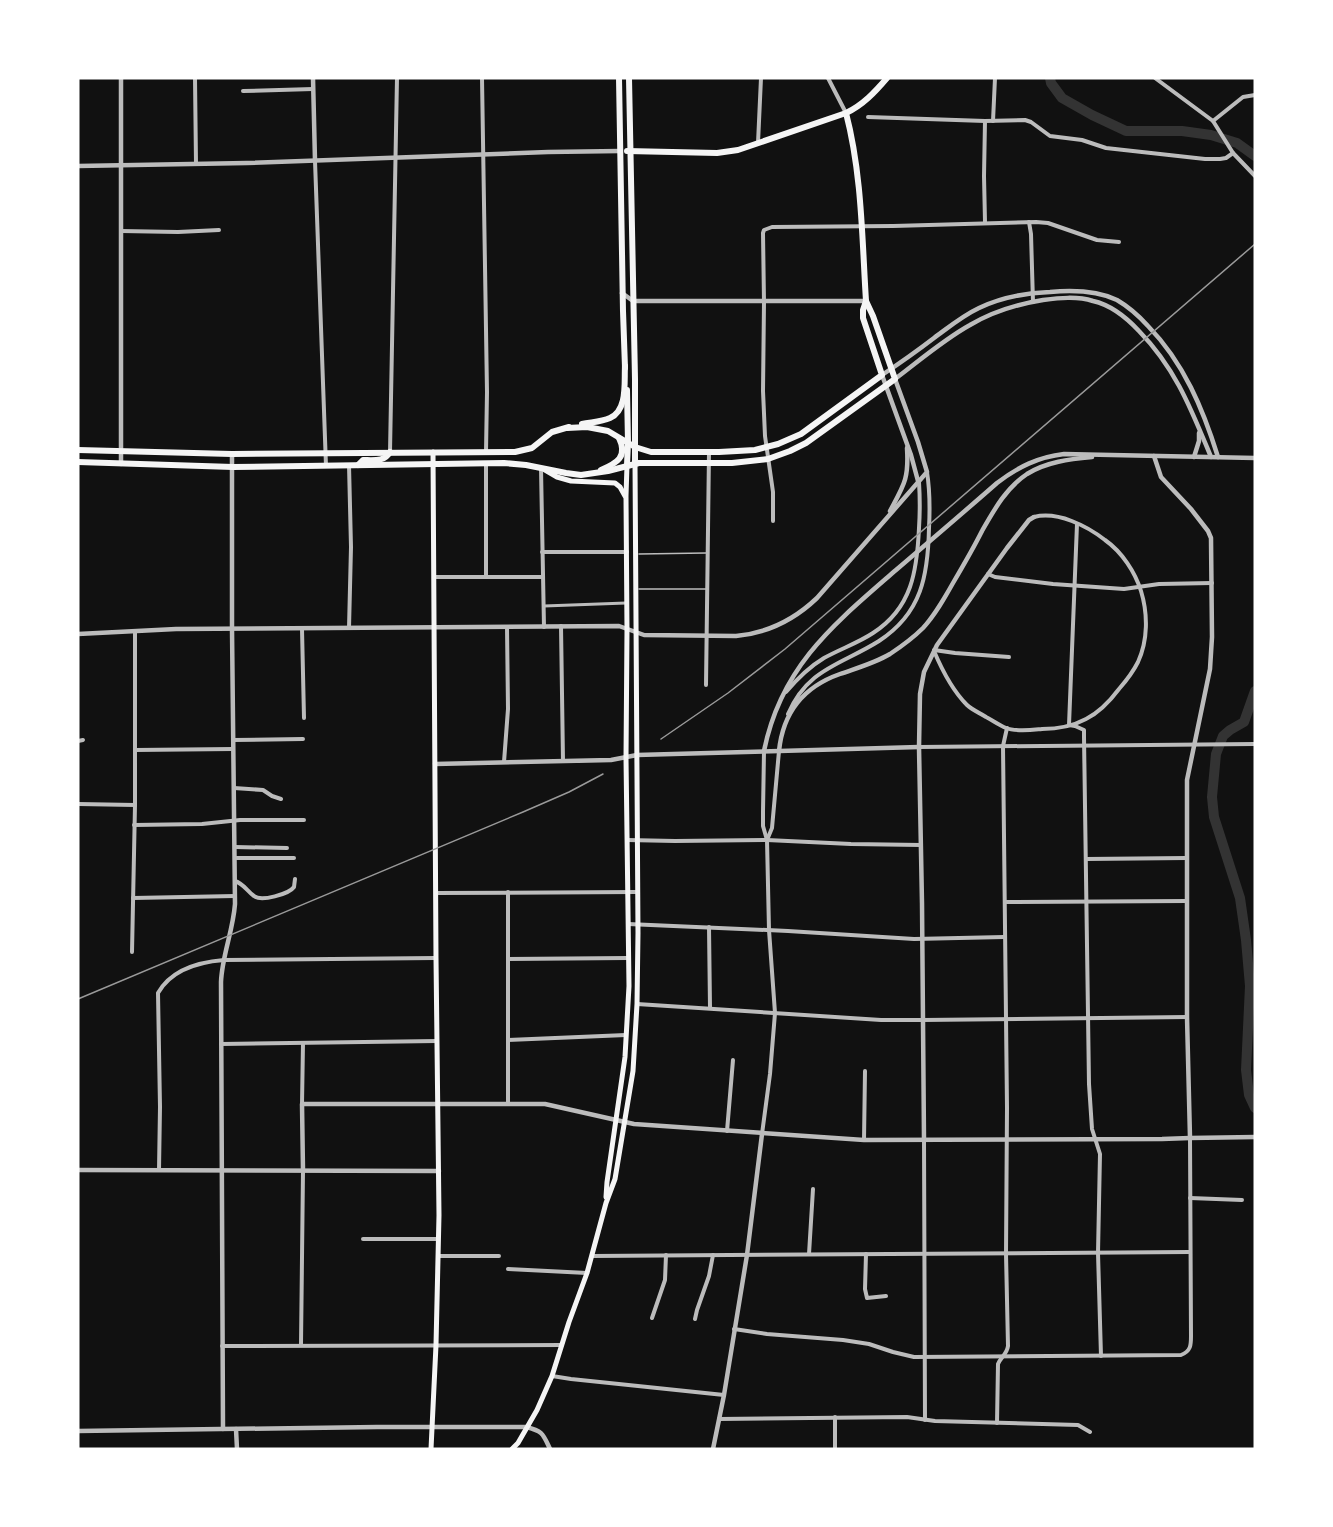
<svg xmlns="http://www.w3.org/2000/svg" width="1333" height="1527" font-family="'Fira Sans',sans-serif">
<style>
.lines{fill:none;stroke-linecap:round;stroke-linejoin:round}
.river{stroke:#333;stroke-width:10}
.service{stroke:#bcbcbc;stroke-width:1.5}
.pedestrian{stroke:#bcbcbc;stroke-width:3}
.minor{stroke:#bcbcbc;stroke-width:4}
.tertiary{stroke:#bcbcbc;stroke-width:4.5}
.primary{stroke:#f5f5f5;stroke-width:5}
.trunk{stroke:#f5f5f5;stroke-width:6}
.rail{stroke:#9a9a9a;stroke-width:1.5}
</style>
<rect width="100%" height="100%" fill="#111"/>
<g class="lines">
<g class="river">
<polyline points="1050,78 1051,83 1062,98 1092,115 1126,131 1182,131 1211,135 1237,143 1255,156"/>
<polyline points="1255,691 1244,722 1230,730 1223,736 1216,754 1212,797 1214,817 1240,898 1246,940 1250,986 1246,1070 1249,1095 1255,1108"/>
</g>
<g class="service">
<polyline points="639,554 706,553"/>
<polyline points="639,589 706,589"/>
</g>
<polyline class="pedestrian" points="544,606 626,603"/>
<g class="minor">
<polyline points="195,78 196,164"/>
<polyline points="482,78 487,392 486,452"/>
<polyline points="828,78 846,113"/>
<polyline points="1155,78 1213,121 1233,153 1255,176"/>
<polyline points="243,91 313,89"/>
<polyline points="868,117 985,121"/>
<polyline points="993,121 995,78"/>
<polyline points="1213,121 1243,97 1255,95"/>
<polyline points="758,143 761,78"/>
<polyline points="315,161 326,466"/>
<polyline points="985,222 984,176 985,121 1025,120 1031,122 1050,136 1082,140 1106,148 1205,159 1220,159 1226,158 1233,153"/>
<polyline points="1029,222 1031,234 1033,302"/>
<polyline points="121,231 178,232 219,230"/>
<polyline points="390,452 397,78"/>
<polyline points="486,464 486,577"/>
<polyline points="541,468 544,627"/>
<polyline points="773,521 773,492 765,436 763,391 764,302 763,233 764,230 772,227 893,226 1036,222 1048,223 1097,240 1119,242"/>
<polyline points="1077,524 1069,725 1075,726 1084,730 1084,737 1089,1084 1092,1129 1100,1154 1098,1253 1101,1356"/>
<polyline points="542,552 627,552"/>
<polyline points="988,574 995,577 1053,584 1124,589 1159,584 1212,583"/>
<polyline points="434,577 543,577"/>
<polyline points="561,626 563,761"/>
<polyline points="349,628 351,547 349,465"/>
<polyline points="302,629 304,718"/>
<polyline points="934,650 955,653 1009,657"/>
<path d="M934 651C942 670 952 690 967 705 972 710 980 713 986 717 992 720 999 725 1006 728 1016 732 1031 730 1042 729 1057 729 1073 726 1086 719 1100 712 1110 701 1119 689 1126 681 1133 672 1138 662 1148 640 1148 614 1141 591 1135 572 1122 552 1105 540 1087 526 1058 511 1034 517"/>
<polyline points="706,685 709,452"/>
<path d="M786 692C797 679 809 667 824 658 840 649 858 643 873 633 912 608 917 571 919 528 920 513 920 498 919 482"/>
<path d="M788 714C808 668 841 665 879 641 922 613 928 575 929 528 930 509 930 491 927 472"/>
<polyline points="233,740 303,739"/>
<polyline points="78,741 83,740"/>
<polyline points="919,747 1255,744"/>
<polyline points="135,750 233,749"/>
<polyline points="504,762 508,709 507,627"/>
<polyline points="234,788 263,790 272,796 281,799"/>
<polyline points="78,804 135,805"/>
<polyline points="134,825 202,824 240,820 304,820"/>
<polyline points="627,840 675,841 767,840 851,844 921,845"/>
<polyline points="767,840 772,828 779,751"/>
<polyline points="235,847 287,848"/>
<polyline points="235,858 294,858"/>
<polyline points="1086,859 1187,858"/>
<path d="M235 881C244 884 247 891 254 896 261 902 289 894 294 887L295 879"/>
<polyline points="436,893 637,892"/>
<polyline points="133,898 235,896"/>
<polyline points="1005,902 1187,901"/>
<polyline points="628,924 788,931 914,939 1004,937"/>
<polyline points="709,927 710,1008"/>
<polyline points="132,952 135,805 135,631"/>
<polyline points="508,959 628,958"/>
<polyline points="637,1004 881,1020 923,1020 1187,1017"/>
<polyline points="508,1040 626,1035"/>
<polyline points="221,1044 437,1041"/>
<polyline points="508,1103 508,892"/>
<polyline points="302,1104 303,1043"/>
<polyline points="727,1131 733,1060"/>
<polyline points="762,1134 770,1074 775,1013 769,930 767,840 763,826 763,812 764,751"/>
<polyline points="864,1140 865,1071"/>
<path d="M924 1140C925 1234 925 1327 925 1420"/>
<path d="M159 1170 160 1107 158 993C171 970 199 962 224 960L436 958"/>
<polyline points="1190,1198 1242,1200"/>
<polyline points="363,1239 438,1239"/>
<polyline points="809,1254 813,1189"/>
<polyline points="866,1254 865,1289 867,1298 886,1296"/>
<polyline points="438,1256 499,1256"/>
<polyline points="592,1256 1190,1252"/>
<polyline points="508,1269 587,1273"/>
<polyline points="652,1318 665,1280 666,1255"/>
<polyline points="695,1319 697,1310 709,1276 713,1255"/>
<path d="M734 1329 767 1334 843 1340 869 1344 893 1352 914 1357 1181 1355C1191 1351 1191 1345 1191 1336L1190 1138"/>
<polyline points="301,1345 303,1171"/>
<polyline points="222,1346 562,1345"/>
<polyline points="552,1376 571,1379 724,1395"/>
<polyline points="835,1417 835,1449"/>
<polyline points="719,1419 907,1417 935,1421 1078,1425 1090,1432"/>
<path d="M997 1423 998 1364C1001 1357 1007 1354 1008 1346L1006 1254 1007 1108 1003 746 1007 728"/>
</g>
<g class="tertiary">
<polyline points="313,78 315,161"/>
<polyline points="78,166 247,163 548,152 620,151"/>
<polyline points="622,293 633,301 866,301"/>
<polyline points="1154,456 1161,477 1191,509 1208,531 1211,538 1212,637 1210,669 1187,780 1187,1017 1190,1138"/>
<polyline points="1194,457 1199,441 1199,433"/>
<polyline points="121,464 121,78"/>
<path d="M918 481 911 455 882 375C900 363 917 351 934 338 949 327 962 316 979 308 1002 297 1025 293 1050 292 1072 290 1096 290 1117 300 1129 307 1139 316 1148 326 1184 363 1203 409 1218 457"/>
<path d="M890 511C904 485 909 479 907 448"/>
<path d="M78 634 176 629 619 626 644 635 736 636C768 633 794 620 817 598L927 472 918 442 895 379C919 361 943 340 970 325 992 312 1018 304 1043 300 1059 298 1077 296 1093 301 1111 305 1126 317 1139 331 1176 369 1191 409 1211 457"/>
<path d="M764 751C781 666 834 624 896 570 930 541 964 512 997 483 1018 467 1038 457 1064 454L1255 458"/>
<path d="M779 751C783 712 803 687 840 674 857 668 875 663 890 654 902 646 913 638 923 628 935 615 944 599 953 583 963 566 973 549 982 531 994 510 1006 488 1027 474 1046 462 1070 459 1092 457"/>
<polyline points="435,764 611,760 637,755 919,747"/>
<polyline points="924,1140 922,903 919,747 920,694 924,672 937,645 1007,548 1029,520 1034,517"/>
<polyline points="78,1170 439,1171"/>
<polyline points="303,1171 302,1104 545,1104 634,1124 864,1140 1162,1139 1190,1138 1255,1137"/>
<path d="M223 1429C222 1280 221 1131 221 982 222 956 233 931 235 904L232 629V454"/>
<polyline points="236,1429 237,1449"/>
<path d="M78 1431 377 1427H526C543 1431 543 1434 550 1449"/>
<polyline points="713,1449 724,1395 747,1255 762,1134"/>
</g>
<g class="primary">
<polyline points="545,470 557,477 571,481 615,483 620,487 625,496"/>
<polyline points="606,1197 607,1182 625,1057 629,986 626,758 627,630 626,496 627,465"/>
<polyline points="431,1449 436,1345 439,1215 436,958 433,452"/>
<polyline points="512,1449 518,1443 537,1410 552,1376 569,1322 587,1273 606,1203 615,1179 633,1071 637,1004 638,933 635,463"/>
</g>
<g class="trunk">
<polyline points="619,78 623,311 625,368"/>
<polyline points="629,78 635,379 635,463"/>
<path d="M627 151 717 153 738 150 846 113C863 105 875 92 887 78"/>
<polyline points="627,390 628,443 627,465"/>
<path d="M582 424C591 422 601 422 610 418 628 410 624 382 625 366"/>
<path d="M567 428 587 427 608 431 635 447 651 452H719L755 450 778 444 801 434 882 375 863 318V310L866 301C862 239 862 174 846 113"/>
<polyline points="78,450 232,454 515,452 532,448 552,432 569,427"/>
<polyline points="78,462 233,467 504,463 526,465 566,473 581,475 608,471 639,463 732,463 768,459 790,451 806,443 895,379 873,316 866,301"/>
<path d="M358 465 363 460C373 460 385 462 390 452"/>
<path d="M601 470C617 463 628 457 619 438"/>
</g>
<g class="rail">
<polyline points="661,739 728,693 785,649 1255,244"/>
<polyline points="78,999 523,812 569,792 603,774"/>
</g>
</g>
<rect width="1333" height="1527" fill="none" stroke="#ffffff" stroke-width="159"/>
</svg>
